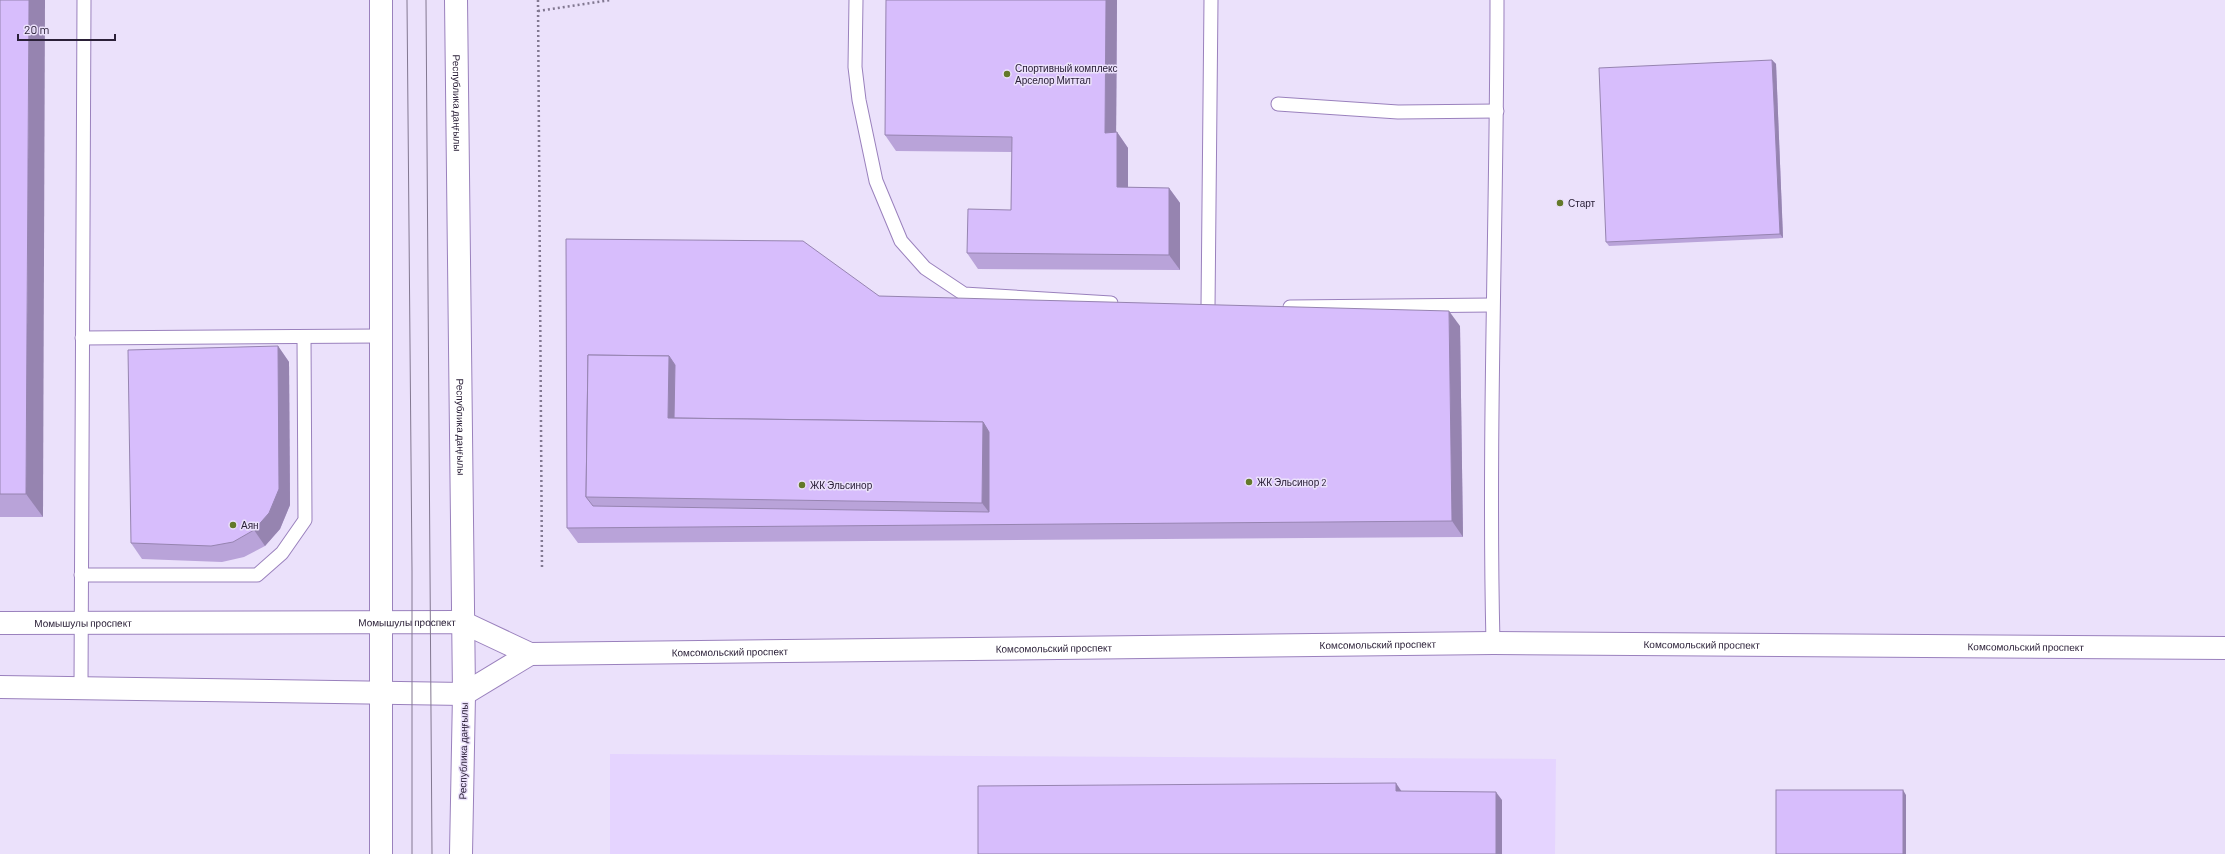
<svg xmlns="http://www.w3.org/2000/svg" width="2225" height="854" font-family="Barlow,sans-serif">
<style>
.built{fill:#e5d4ff}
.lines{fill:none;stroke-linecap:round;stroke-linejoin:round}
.lane-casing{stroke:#9a81bd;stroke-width:15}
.secondary-casing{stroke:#9a81bd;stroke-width:24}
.path{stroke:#827891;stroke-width:2.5;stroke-dasharray:2 3;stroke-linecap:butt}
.lane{stroke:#fff;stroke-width:13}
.secondary{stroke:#fff;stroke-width:22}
.tram{stroke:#837891;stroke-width:1}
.wall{fill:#b9a3d9}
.shaded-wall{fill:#9684b0}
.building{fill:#d7bdfc;stroke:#9684b0;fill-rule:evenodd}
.poi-dot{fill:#64792a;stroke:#ebe1fb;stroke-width:1.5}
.labels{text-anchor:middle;stroke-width:3;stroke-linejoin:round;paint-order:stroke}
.poi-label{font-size:10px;fill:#2b2038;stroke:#ebe1fb;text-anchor:start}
.street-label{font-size:10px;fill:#2b2038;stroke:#ebe1fb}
</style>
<rect width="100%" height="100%" fill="#ebe1fb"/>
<polygon class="built" points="610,754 1556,759 1555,854 610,854"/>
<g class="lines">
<g class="lane-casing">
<g id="lane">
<polyline points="856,0 855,67 859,100 876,181 901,241 925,268 964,294 1111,303"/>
<polyline points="1278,104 1398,112 1497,111"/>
<polyline points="1290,307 1492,305"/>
<polyline points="1208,308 1211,0"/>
<polyline points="82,338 380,336"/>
<polyline points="81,575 257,575 282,553 305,520 304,337"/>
<path d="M1493 643C1488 429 1497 215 1497 0"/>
<polyline points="81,687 84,0"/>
</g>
</g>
<g class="secondary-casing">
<g id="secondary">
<path id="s1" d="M456 0 464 694 461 854"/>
<path id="s2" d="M0 623 462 622 530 654 1493 643 2225 648"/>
<polyline points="0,687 464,694 530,654"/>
<polyline points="381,854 381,0"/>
</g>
</g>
<g class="path">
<polyline points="538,0 542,569"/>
<polyline points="538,11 611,0"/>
</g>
<use href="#lane" class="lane"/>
<use href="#secondary" class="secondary"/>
<g class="tram">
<polyline points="407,0 412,571 412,854"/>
<polyline points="426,0 432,854"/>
</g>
</g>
<g class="wall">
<polygon points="0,0 43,517 0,517"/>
<polygon points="886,0 1117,0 1116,132 1117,132 1128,148 1128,187 1169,188 1180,203 1180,270 978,269 967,253 1011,210 1012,152 896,151 885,135"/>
<polygon points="1772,60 1776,64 1783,238 1609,246 1606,242"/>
<polygon points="566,239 879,296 1460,326 1463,537 578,543 567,528"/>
<polygon points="278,346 289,362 290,505 280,529 265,546 244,557 222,562 142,559 131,543"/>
</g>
<g class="shaded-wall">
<polygon points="29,0 45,0 43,517 26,494"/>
<polygon points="1106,0 1117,0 1116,148 1105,133"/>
<polygon points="1772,60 1776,64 1783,238 1780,234"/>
<polygon points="1117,132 1128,148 1128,203 1117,187"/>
<polygon points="1169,188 1180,203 1180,270 1169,255"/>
<polygon points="1449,311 1460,326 1463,537 1452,521"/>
<polygon points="278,346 289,362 290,505 280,529 265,546 254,530"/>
<polygon points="669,356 686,381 685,427 668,418"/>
<polygon points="983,422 1000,447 998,524 982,503"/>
<polygon points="1396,783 1402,792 1396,791"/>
<polygon points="1903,790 1906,795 1906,854 1903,854"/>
<polygon points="1496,792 1502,800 1502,854 1496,854"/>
</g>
<g class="building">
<polygon points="0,0 29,0 26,494 0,494"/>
<polygon points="886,0 1106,0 1105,133 1117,132 1117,187 1169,188 1169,255 967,253 968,209 1011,210 1012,137 885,135"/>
<polygon points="1772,60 1780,234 1606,242 1599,68"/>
<path d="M566 239 803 241 879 296 1449 311 1452 521 567 528ZM588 355 669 356 675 365 674 418 983 422 989 432V512L593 506 586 497Z"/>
<polygon points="278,346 279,489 269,513 254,530 233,542 211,546 131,543 128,350"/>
<polygon points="588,355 669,356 668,418 983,422 982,503 586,497"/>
<polygon points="1396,783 1396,791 1496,792 1496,854 978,854 978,786"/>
<rect x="1776" y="790" width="127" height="64"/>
</g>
<g class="poi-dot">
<circle cx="1007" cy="74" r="4"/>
<circle cx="1560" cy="203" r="4"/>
<circle cx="1249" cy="482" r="4"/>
<circle cx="802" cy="485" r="4"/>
<circle cx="233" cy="525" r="4"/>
</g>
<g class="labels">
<g class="poi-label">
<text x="1015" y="72">Спортивный комплекс<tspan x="1015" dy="12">Арселор Миттал</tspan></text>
<text x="1568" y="207">Старт</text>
<text x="1257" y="486">ЖК Эльсинор 2</text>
<text x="810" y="489">ЖК Эльсинор</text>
<text x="241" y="529">Аян</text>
</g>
<g class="street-label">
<text dy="4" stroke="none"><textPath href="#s1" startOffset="103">Республика даңғылы</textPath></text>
<text dy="4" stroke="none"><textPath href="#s1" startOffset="427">Республика даңғылы</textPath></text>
<text dy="4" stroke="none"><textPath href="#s2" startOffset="83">Момышулы проспект</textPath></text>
<text dy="4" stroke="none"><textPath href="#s2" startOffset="407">Момышулы проспект</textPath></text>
<text dy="4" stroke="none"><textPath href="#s2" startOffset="1385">Комсомольский проспект</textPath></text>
<text dy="4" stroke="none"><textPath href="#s2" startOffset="1709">Комсомольский проспект</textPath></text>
<text dy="4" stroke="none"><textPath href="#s2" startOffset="2033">Комсомольский проспект</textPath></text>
<text dy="4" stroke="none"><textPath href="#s2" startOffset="1061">Комсомольский проспект</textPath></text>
<text dy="4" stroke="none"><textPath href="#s2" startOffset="737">Комсомольский проспект</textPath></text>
<text transform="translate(463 751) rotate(-89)" y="4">Республика даңғылы</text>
</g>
</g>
<path d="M18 34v6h97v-6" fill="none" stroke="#2b2038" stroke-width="2"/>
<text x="24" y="34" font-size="12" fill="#2b2038" stroke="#ebe1fb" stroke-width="3" paint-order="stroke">20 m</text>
</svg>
